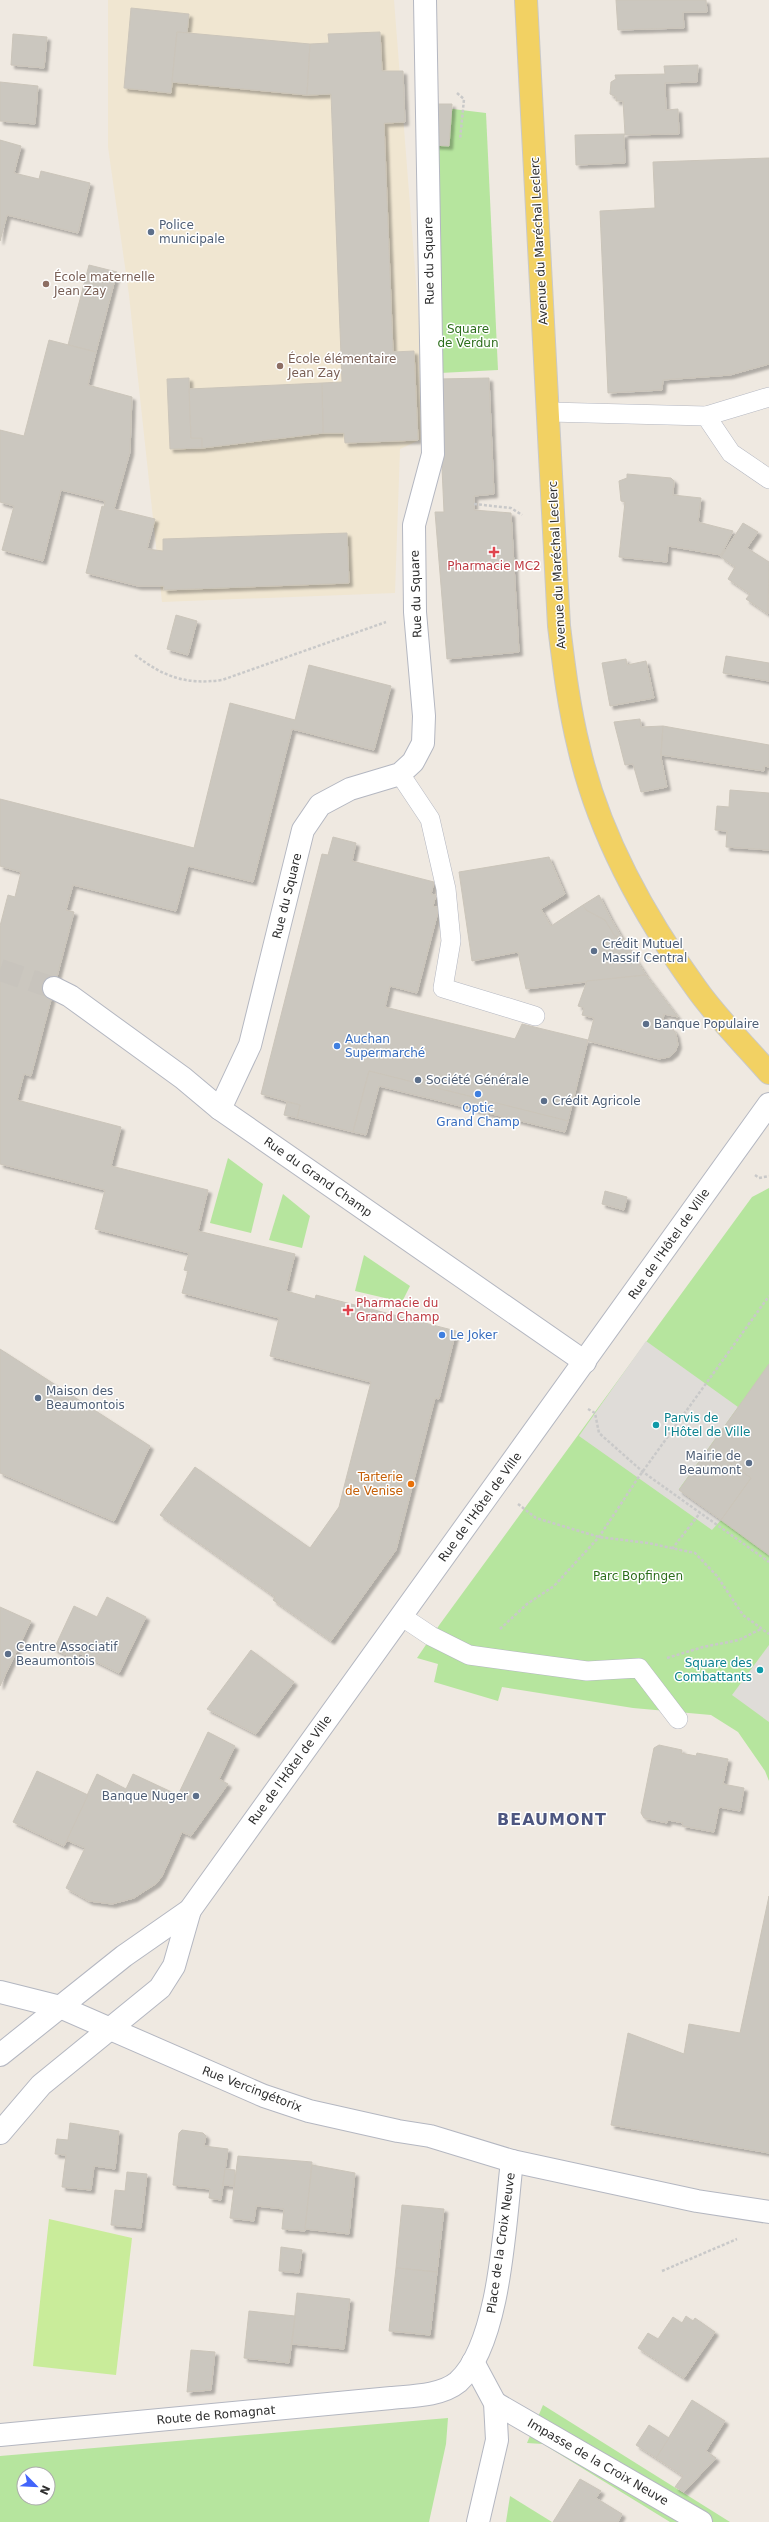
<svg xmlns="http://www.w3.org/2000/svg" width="769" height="2522" font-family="'DejaVu Sans',sans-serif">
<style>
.education{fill:#f0e6d1}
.green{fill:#b6e59e;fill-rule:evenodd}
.pitch{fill:#c9ec9a}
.plaza{fill:#dfdcd8}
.building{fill:#cbc7bf;stroke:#cbc5ba;filter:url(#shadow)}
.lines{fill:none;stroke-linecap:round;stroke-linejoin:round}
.minor-tunnel{stroke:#c8c4bd;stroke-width:22;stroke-dasharray:22 11;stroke-linecap:butt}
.service-casing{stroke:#b4b7c1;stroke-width:20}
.minor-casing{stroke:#b4b7c1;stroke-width:24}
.secondary-casing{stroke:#b4b7c1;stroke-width:24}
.primary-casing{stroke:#c9c9c9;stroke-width:24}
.path{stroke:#c9c9c9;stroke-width:2.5;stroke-dasharray:3 2;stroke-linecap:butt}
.service{stroke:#fff;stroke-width:19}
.minor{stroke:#fff;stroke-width:22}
.secondary{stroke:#fff;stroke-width:22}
.primary{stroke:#f2d163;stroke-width:22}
.service-dot{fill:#5c6f8a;stroke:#fff;stroke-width:1.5}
.education-dot{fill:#8d6e63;stroke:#fff;stroke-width:1.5}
.health-dot{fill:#e0444e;stroke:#fff;stroke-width:1.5}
.shop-dot{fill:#3f7fe0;stroke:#fff;stroke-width:1.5}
.culture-dot{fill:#0f9aa8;stroke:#fff;stroke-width:1.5}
.food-dot{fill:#e8710a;stroke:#fff;stroke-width:1.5}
.labels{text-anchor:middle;stroke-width:3;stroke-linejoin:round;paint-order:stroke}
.service-label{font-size:12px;fill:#4e5e75;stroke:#fff;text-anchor:start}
.street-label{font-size:12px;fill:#2e2e2e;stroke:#fff}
.education-label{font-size:12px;fill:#785e54;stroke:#fff;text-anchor:start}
.park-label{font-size:12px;fill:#2c6e1b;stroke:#fff}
.health-label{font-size:12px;fill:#be3a42;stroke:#fff}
.shop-label{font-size:12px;fill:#366cbe;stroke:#fff;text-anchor:start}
.culture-label{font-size:12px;fill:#0d838f;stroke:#fff;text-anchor:start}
.food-label{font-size:12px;fill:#c56008;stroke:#fff;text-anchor:end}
.district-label{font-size:16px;font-weight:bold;letter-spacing:1px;fill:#4d5680;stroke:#fff}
</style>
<defs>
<filter id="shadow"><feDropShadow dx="3.5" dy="3.5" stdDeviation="1" flood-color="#0004"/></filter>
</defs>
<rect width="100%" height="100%" fill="#efe9e1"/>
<polygon class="education" points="108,0 394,0 428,436 400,449 395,593 162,602 129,295 108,147"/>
<g class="green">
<polygon points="428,106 486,113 498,370 440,373"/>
<polygon points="228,1158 263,1184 251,1233 210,1223"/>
<polygon points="769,1188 769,1781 765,1771 738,1732 711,1715 633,1708 502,1687 498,1701 434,1682 438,1664 417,1658 440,1624 752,1197"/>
<polygon points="283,1194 310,1216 302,1248 269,1240"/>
<polygon points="364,1255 410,1286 402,1302 355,1291"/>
<polygon points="543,2405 730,2522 670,2522 543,2444 527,2443"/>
<path d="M448 2418 446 2444 429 2522H0V2456ZM24 2474H48V2498H24Z"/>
<polygon points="510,2496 552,2522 506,2522"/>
</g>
<polygon class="pitch" points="49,2219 132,2238 116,2375 33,2366"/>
<g class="plaza">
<polygon points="646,1341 738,1407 679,1489 721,1520 712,1530 579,1436"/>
<polygon points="769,1645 769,1722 732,1695"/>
</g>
<g class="building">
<polygon points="616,0 706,0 707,12 683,12 684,28 618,30"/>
<polygon points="131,8 189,14 187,33 177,32 171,93 124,88"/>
<polygon points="177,32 310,44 307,95 172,82"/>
<polygon points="380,32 382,71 403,71 405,122 384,123 393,352 414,351 418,440 345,443 344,433 323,433 322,383 342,382 331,94 307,95 310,44 329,43 328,34"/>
<polygon points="13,34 47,37 44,68 11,65"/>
<polygon points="698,65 697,82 665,83 666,110 678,109 679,134 624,135 625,163 576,165 575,135 625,134 623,101 616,101 616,97 610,94 611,82 616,79 615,75 665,74 664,66"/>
<polygon points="0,82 38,86 35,124 0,121"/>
<polygon points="434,104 452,104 449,146 432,145"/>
<polygon points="0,140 21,146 14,173 39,179 41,171 90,183 78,233 7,215 0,241"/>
<polygon points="769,158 769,364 730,375 663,380 662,390 608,393 600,211 655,208 653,162"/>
<polygon points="89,265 117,272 96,352 68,345"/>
<polygon points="49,340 96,352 88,385 132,397 130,452 114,509 155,519 147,549 163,551 163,539 347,533 349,583 164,590 164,586 138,586 86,573 102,506 104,507 105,501 61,490 43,561 2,550 14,506 0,502 0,430 24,436"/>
<polygon points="189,378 191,438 202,438 202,448 170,449 167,379"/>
<polygon points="489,378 494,494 474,496 474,510 511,513 519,652 447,659 435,512 444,512 438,379"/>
<polygon points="322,383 323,433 202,448 202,438 191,438 189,389"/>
<polygon points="627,474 671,478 674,481 673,495 701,498 698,522 733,531 721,555 668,546 667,562 619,557 625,502 621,501 619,481 627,478"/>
<polygon points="743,523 758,532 747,548 769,562 768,614 746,599 750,594 728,579 735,567 721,557"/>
<polygon points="176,615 197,621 188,655 167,649"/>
<polygon points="726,656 769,663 769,681 723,673"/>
<polygon points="626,659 627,665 646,661 654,698 610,706 602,663"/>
<polygon points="309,665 391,686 374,750 292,729 253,882 188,866 176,911 73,885 66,910 74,912 31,1076 24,1074 17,1100 121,1127 111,1166 208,1190 198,1231 295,1254 286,1291 315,1299 316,1295 456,1331 439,1399 435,1398 410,1495 346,1479 371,1382 270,1356 279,1318 182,1293 188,1271 184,1270 189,1253 95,1229 105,1190 0,1164 0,926 8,895 15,897 21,872 0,866 0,799 194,848 230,703 295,720"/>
<polygon points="640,719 641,727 663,726 661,757 667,787 641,792 633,764 625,765 614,722"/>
<polygon points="663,726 769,745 769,767 764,766 764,771 661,755"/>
<polygon points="730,790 769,793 769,850 726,847 727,831 715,830 717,806 729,807"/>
<polygon points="333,837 356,843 352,861 434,882 431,894 436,895 433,906 439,908 417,993 390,986 385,1007 515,1039 522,1024 588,1040 568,1121 369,1071 353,1132 297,1118 300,1105 261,1094 322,854 328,855"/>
<polygon points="549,857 565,894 541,909 551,926 583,905 586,910 605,920 615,936 622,938 646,975 526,989 518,952 472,961 459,872"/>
<polygon points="599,895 610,917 622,938 615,936 605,920 586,910 583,905"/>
<polygon points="646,975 678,1017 664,1014 662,1025 673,1029 676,1034 678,1045 675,1052 669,1057 659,1059 588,1041 594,1018 582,1015 584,1008 578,1006 587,981"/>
<polygon points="369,1071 568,1121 565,1132 379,1086 366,1135 353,1132"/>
<polygon points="287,1102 300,1105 297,1118 284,1115"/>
<polygon points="605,1191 627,1197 624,1210 602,1204"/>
<polygon points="0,1349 150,1446 114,1521 0,1473"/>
<polygon points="769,1364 769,1555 721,1520 751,1478 709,1448"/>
<polygon points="709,1448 751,1478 721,1520 679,1490"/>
<polygon points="195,1467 310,1548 339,1507 346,1479 410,1495 396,1550 331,1641 273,1600 275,1597 160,1515"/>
<polygon points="107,1597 146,1617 119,1673 79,1653 77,1660 54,1649 74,1606 97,1617"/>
<polygon points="0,1607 31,1621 0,1686"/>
<polygon points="251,1650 294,1682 256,1734 207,1709"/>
<polygon points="208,1732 235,1746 219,1779 228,1784 191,1836 182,1832 162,1876 157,1883 134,1898 112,1904 89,1901 66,1888 85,1848 66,1840 97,1774 126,1789 133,1774 178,1795"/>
<polygon points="659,1745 682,1750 681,1753 696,1756 697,1753 728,1759 723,1784 744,1788 740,1811 719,1807 714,1832 682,1826 683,1823 668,1820 667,1823 644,1818 641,1813 654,1748"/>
<polygon points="37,1771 88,1795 64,1846 13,1822"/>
<polygon points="769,1896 769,2153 611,2125 628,2033 684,2054 689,2024 740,2033"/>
<polygon points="70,2123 119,2131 115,2169 94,2166 91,2190 62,2187 66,2155 55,2154 57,2139 68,2140"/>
<polygon points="182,2130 203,2133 206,2136 204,2146 228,2149 221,2200 209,2198 210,2189 173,2185 179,2133"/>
<polygon points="238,2156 312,2162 305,2231 282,2229 284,2209 256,2206 254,2221 230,2218"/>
<polygon points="312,2165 355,2173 349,2234 305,2229"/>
<polygon points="225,2169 235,2170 234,2186 223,2185"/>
<polygon points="127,2172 147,2174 141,2228 111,2225 115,2190 125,2191"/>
<polygon points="402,2205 444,2209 437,2272 396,2268"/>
<polygon points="281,2247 302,2250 299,2273 279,2271"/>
<polygon points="396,2268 437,2272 430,2335 389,2331"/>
<polygon points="297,2293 350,2299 344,2349 292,2344"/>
<polygon points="249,2311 295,2316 289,2363 244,2358"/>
<polygon points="686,2316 693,2321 695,2318 715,2332 684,2378 638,2348 648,2333 658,2339 673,2317 682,2323"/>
<polygon points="191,2350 215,2352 211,2390 187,2392"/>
<polygon points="692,2400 725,2421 706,2451 716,2458 684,2492 675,2487 683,2476 656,2458"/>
<polygon points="649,2425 669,2438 656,2458 636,2445"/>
<polygon points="580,2479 601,2491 596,2498 622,2514 618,2522 553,2522"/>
</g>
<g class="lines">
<polyline class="minor-tunnel" points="0,970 54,988"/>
<g class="service-casing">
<g id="service">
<polyline points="549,412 706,416 731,453 769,479"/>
<polyline points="706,416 769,397"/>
<polyline points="400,774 430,819 446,889 451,941 443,988 535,1016"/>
<polyline points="401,1616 431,1636 469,1655 587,1671 639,1668 678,1719"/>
</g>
</g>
<g class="minor-casing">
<g id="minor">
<polyline points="54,988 70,996 183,1078 220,1109 585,1362"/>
<polyline points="220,1109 250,1045 303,830 320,805 350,789 400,774 413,762 423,743 424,716 415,612 414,525 433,454 425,0"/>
<polyline points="0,1992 60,2007"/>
<polyline points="473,2362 495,2403 497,2440 478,2522"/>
<polyline points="495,2403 701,2522"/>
</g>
</g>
<g class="secondary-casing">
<g id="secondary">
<polyline points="60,2007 264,2096 309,2111 398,2131 430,2136 512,2161 697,2201 769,2212"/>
<polyline points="0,2055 124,1956 190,1910 769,1104"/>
<polyline points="0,2133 41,2085 160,1988 174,1966 190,1910"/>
<path d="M0 2435 391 2398C411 2396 441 2396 458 2382 501 2343 505 2218 512 2161"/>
</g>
</g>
<g class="primary-casing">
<path id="primary" d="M526 0 559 626C564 667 569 708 579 748 599 835 644 916 696 988 717 1018 745 1045 769 1073"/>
</g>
<g class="path">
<polyline points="457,93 464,99 460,140"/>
<polyline points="474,504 511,508 522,515"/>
<path d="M135 655C164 677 186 685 222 680L386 622"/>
<polyline points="755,1175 759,1178 769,1176"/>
<polyline points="588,1409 595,1413 599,1433 643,1472 769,1562"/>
<polyline points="518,1504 536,1518 599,1537 648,1543 695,1553 717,1576 743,1615 769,1634"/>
<polyline points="672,1549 700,1513"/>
<polyline points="500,1629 527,1604 554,1586 599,1537 638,1478 769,1296"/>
<polyline points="667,1658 703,1647 739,1640 761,1629"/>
<polyline points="662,2271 737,2239"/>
</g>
<use href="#service" class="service"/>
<use href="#minor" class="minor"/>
<use href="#secondary" class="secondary"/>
<use href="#primary" class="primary"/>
</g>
<g class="service-dot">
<circle cx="151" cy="232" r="4"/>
<circle cx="594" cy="951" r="4"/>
<circle cx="646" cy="1024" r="4"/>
<circle cx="418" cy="1080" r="4"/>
<circle cx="544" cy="1101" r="4"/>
<circle cx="38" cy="1398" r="4"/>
<circle cx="749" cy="1463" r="4"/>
<circle cx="8" cy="1654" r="4"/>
<circle cx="196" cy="1796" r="4"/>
</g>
<g class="education-dot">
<circle cx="46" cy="284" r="4"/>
<circle cx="280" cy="366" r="4"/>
</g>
<g class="health-dot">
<path d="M492 546h4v4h4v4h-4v4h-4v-4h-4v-4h4z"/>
<path d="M346 1304h4v4h4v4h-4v4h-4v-4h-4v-4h4z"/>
</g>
<g class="shop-dot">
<circle cx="337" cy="1046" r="4"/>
<circle cx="478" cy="1094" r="4"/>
<circle cx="442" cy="1335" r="4"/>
</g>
<g class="culture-dot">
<circle cx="656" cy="1425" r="4"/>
<circle cx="760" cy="1670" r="4"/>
</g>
<circle class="food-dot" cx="411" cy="1484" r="4"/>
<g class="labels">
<g class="service-label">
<text x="159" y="229">Police<tspan x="159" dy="14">municipale</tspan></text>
<text x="602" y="948">Crédit Mutuel<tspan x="602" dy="14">Massif Central</tspan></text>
<text x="654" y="1028">Banque Populaire</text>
<text x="426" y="1084">Société Générale</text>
<text x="552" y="1105">Crédit Agricole</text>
<text x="46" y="1395">Maison des<tspan x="46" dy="14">Beaumontois</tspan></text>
<text x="741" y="1460" text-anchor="end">Mairie de<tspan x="741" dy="14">Beaumont</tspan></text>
<text x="16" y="1651">Centre Associatif<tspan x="16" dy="14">Beaumontois</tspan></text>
<text x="188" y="1800" text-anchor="end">Banque Nuger</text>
</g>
<g class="street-label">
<text transform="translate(539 241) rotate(-93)" y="4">Avenue du Maréchal Leclerc</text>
<text transform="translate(429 261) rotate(-91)" y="4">Rue du Square</text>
<text transform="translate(557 565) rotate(-93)" y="4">Avenue du Maréchal Leclerc</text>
<text transform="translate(416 594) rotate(-92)" y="4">Rue du Square</text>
<text transform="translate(287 896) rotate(-76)" y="4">Rue du Square</text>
<text transform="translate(318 1177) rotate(35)" y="4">Rue du Grand Champ</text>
<text transform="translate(669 1244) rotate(-55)" y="4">Rue de l'Hôtel de Ville</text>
<text transform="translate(480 1507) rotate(-54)" y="4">Rue de l'Hôtel de Ville</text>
<text transform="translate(290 1770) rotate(-54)" y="4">Rue de l'Hôtel de Ville</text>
<text transform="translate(252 2089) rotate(21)" y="4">Rue Vercingétorix</text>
<text transform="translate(501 2243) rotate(-82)" y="4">Place de la Croix Neuve</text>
<text transform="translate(216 2415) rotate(-5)" y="4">Route de Romagnat</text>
<text transform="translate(598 2462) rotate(30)" y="4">Impasse de la Croix Neuve</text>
</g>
<g class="education-label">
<text x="54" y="281">École maternelle<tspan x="54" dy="14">Jean Zay</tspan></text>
<text x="288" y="363">École élémentaire<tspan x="288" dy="14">Jean Zay</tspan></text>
</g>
<g class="park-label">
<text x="468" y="333">Square<tspan x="468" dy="14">de Verdun</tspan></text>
<text x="638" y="1580">Parc Bopfingen</text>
</g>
<g class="health-label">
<text x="494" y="570">Pharmacie MC2</text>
<text x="356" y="1307" text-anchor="start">Pharmacie du<tspan x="356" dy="14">Grand Champ</tspan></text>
</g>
<g class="shop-label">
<text x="345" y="1043">Auchan<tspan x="345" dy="14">Supermarché</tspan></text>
<text x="478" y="1112" text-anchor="middle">Optic<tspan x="478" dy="14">Grand Champ</tspan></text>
<text x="450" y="1339">Le Joker</text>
</g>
<g class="culture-label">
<text x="664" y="1422">Parvis de<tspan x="664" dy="14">l'Hôtel de Ville</tspan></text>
<text x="752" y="1667" text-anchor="end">Square des<tspan x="752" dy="14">Combattants</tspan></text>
</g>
<g class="food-label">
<text x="403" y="1481">Tarterie<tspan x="403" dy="14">de Venise</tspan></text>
</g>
<g class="district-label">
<text x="552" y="1825">BEAUMONT</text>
</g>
</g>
<g transform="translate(36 2486) rotate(114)"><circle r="19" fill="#ffffff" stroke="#ababab"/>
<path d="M0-3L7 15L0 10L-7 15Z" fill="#4264fb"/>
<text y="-6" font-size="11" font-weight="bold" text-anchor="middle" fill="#2e2e2e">N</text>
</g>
</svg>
